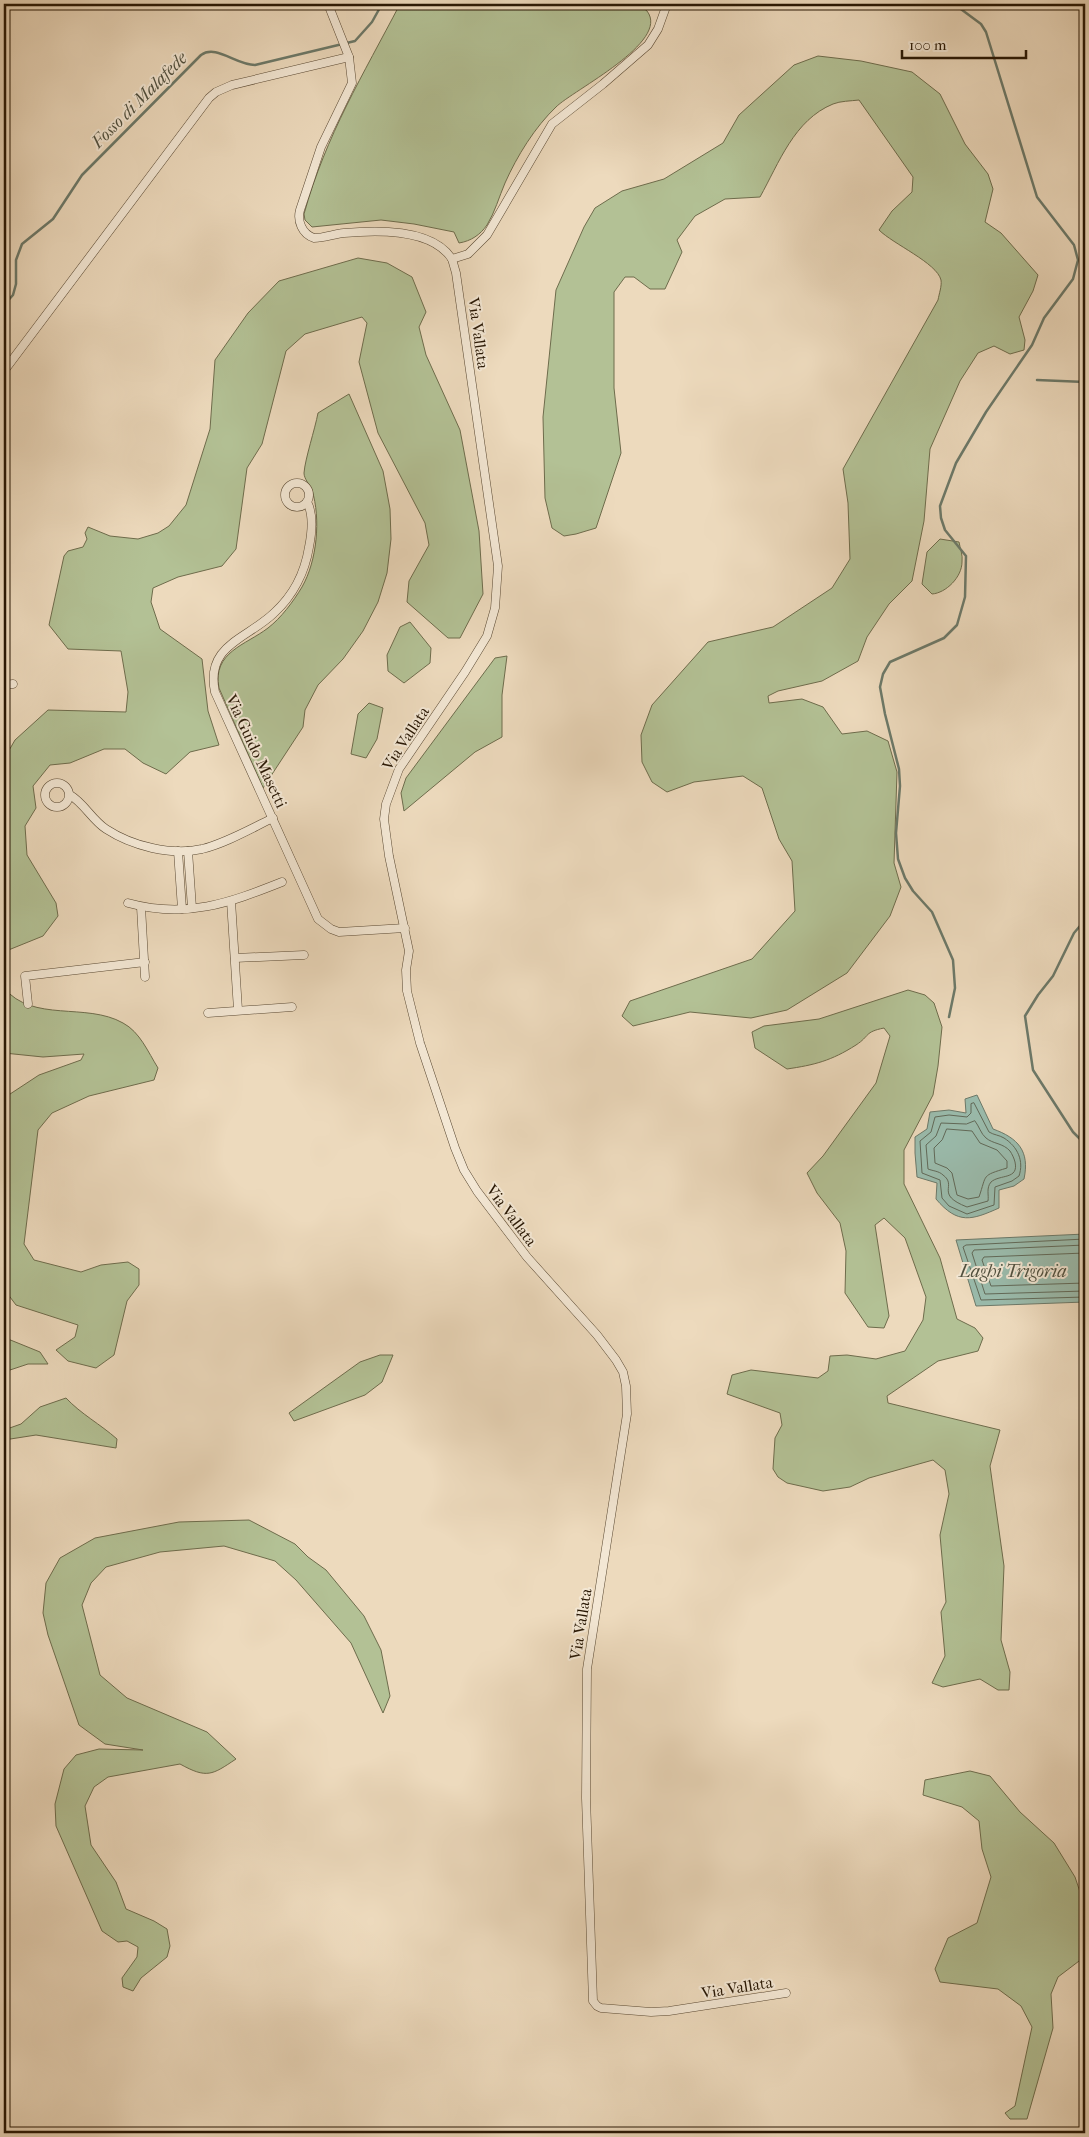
<svg xmlns="http://www.w3.org/2000/svg" width="1089" height="2137" font-family="'IM FELL French Canon',serif">
<style>
.green{fill:#b3c195;stroke:#6e6c4c}
.water{fill:#9abbac;stroke:#6c7969}
.lines{fill:none;stroke-linecap:round;stroke-linejoin:round}
.shore{stroke:#616958;stroke-width:1}
.stream{stroke:#6c7969;stroke-width:2.5}
.minor-casing{stroke:#594832;stroke-width:9}
.minor{stroke:#f3e7d4;stroke-width:8}
.labels{text-anchor:middle;stroke-width:4;stroke-linejoin:round;paint-order:stroke}
.street-label{font-size:16px;fill:#281704;stroke:#f3e7d4}
.water-label{font-size:18px;font-style:italic;fill:#50503f;stroke:#f3e7d4}
</style>
<rect width="100%" height="100%" fill="#eddabd"/>
<filter id="stains"><feTurbulence type="fractalNoise" baseFrequency=".004" numOctaves="4"/><feColorMatrix values="0 0 0 0 .2 0 0 0 0 .09 0 0 0 0 .02 0 0 0 .5 -.17"/></filter>
<radialGradient id="worn" r=".72"><stop offset=".6" stop-color="#630" stop-opacity="0"/><stop offset="1" stop-color="#630" stop-opacity=".3"/></radialGradient>
<g class="green">
<path d="M400 4H634C638 6 643 7 647 11 671 42 573 90 556 107 535 127 517 156 505 183 499 197 495 212 487 225 480 235 471 241 459 243L454 232 414 224 381 220 312 227 305 220 304 214C326 135 363 75 400 4Z"/>
<path d="M818 56 861 61 912 72 940 94 965 144 988 174 993 189 985 222 1001 233 1038 275 1033 291 1019 317 1025 340 1024 350 1010 354 994 346 978 353 960 381 930 449 924 521 912 581 889 604 867 637 858 661 822 681 778 691 768 696 769 703 802 699 823 707 842 734 867 731 888 741 897 772 894 863 901 887 890 916 847 973 787 1010 751 1018 690 1012 633 1026 622 1016 630 1001 752 959 795 911 792 861 779 839 762 788 743 776 694 782 667 792 652 782 642 762 641 735 652 705 708 642 773 627 832 588 850 559 848 503 843 469 938 300C939 294 942 286 941 280 937 263 893 244 879 230L892 211 912 192 913 177 859 100C851 101 840 101 833 104 794 120 779 163 760 197L725 199 695 216 677 240 682 252 665 289H650L634 277H625L614 292V388L621 453 596 528 576 534 564 536 552 528 545 498 543 417 556 290 584 227 595 208 622 191 664 179 723 143 739 115 794 65Z"/>
<polygon points="358,258 387,263 412,277 426,312 419,327 426,355 460,430 479,531 483,594 460,638 448,638 407,602 409,581 429,545 425,523 378,433 359,362 367,323 362,317 305,334 286,351 262,444 247,468 236,549 222,566 178,577 153,588 151,602 160,629 202,659 208,711 219,745 190,752 166,774 143,763 125,749 104,749 70,763 50,765 33,786 36,808 25,826 27,855 56,903 58,916 43,936 6,951 4,954 4,759 15,740 48,710 126,712 128,692 121,651 68,649 49,625 64,556 68,551 83,547 87,539 85,533 88,527 110,536 138,539 158,533 169,526 186,505 210,429 215,360 248,313 279,281"/>
<path d="M349 394 383 471 390 509 391 539 387 573 378 602 363 631 343 659 318 685 305 710 303 727 263 788 219 688C212 652 246 645 268 628 281 618 293 602 302 587 317 561 321 519 312 490 310 485 304 479 304 473 305 459 315 429 318 413Z"/>
<path d="M940 539 959 542C960 548 963 555 962 562 962 577 946 593 932 594L922 584 927 552Z"/>
<polygon points="410,622 431,648 430,663 404,683 388,671 387,655 400,627"/>
<polygon points="507,656 502,695 502,737 475,752 404,811 401,793 406,778 495,658"/>
<polygon points="369,703 383,708 377,739 366,758 351,754 358,714"/>
<path d="M4 988C33 1023 86 1002 123 1023 140 1032 148 1052 158 1068L154 1080 89 1096 52 1113 38 1130 24 1244 34 1260 81 1272 101 1265 128 1262 139 1269V1285L127 1301 114 1355 96 1368 68 1361 56 1350 75 1337 78 1325 16 1305 4 1289V1098L39 1075 81 1060 84 1054 43 1057 4 1053Z"/>
<path d="M908 990 925 995 934 1003 942 1027 938 1066 933 1095 904 1150V1184L940 1258 957 1319 975 1328 983 1338 978 1351 938 1361 887 1396 888 1403 1000 1430 990 1466 1004 1566 1001 1640 1010 1672 1009 1690H998L980 1679 943 1687 932 1683 945 1656 941 1612 946 1602 940 1535 949 1494 945 1470 933 1460 869 1478 850 1487 823 1491 787 1483 778 1477 773 1469 775 1438 782 1425 780 1413 727 1394 732 1375 751 1370 818 1378 828 1371 830 1356 847 1355 876 1359 905 1351 923 1320 926 1297 905 1238 884 1218 875 1225 889 1316 884 1328 868 1327 845 1293 846 1251 840 1223 817 1193 807 1173 823 1156 876 1083 890 1036 884 1028C864 1032 870 1036 856 1045 831 1061 814 1065 787 1069L755 1048 752 1032 764 1026 819 1019Z"/>
<polygon points="4,1339 8,1339 40,1352 48,1364 28,1364 4,1372"/>
<polygon points="380,1355 393,1355 382,1382 365,1395 294,1421 289,1413 360,1362"/>
<path d="M66 1398C81 1414 100 1424 117 1439L116 1448 36 1435 4 1440V1430L21 1424 40 1407Z"/>
<path d="M249 1520 295 1544 308 1557 326 1570 364 1616 381 1650 390 1696 383 1713 351 1643 296 1580 275 1561 224 1546 160 1552 106 1567 91 1583 82 1605 100 1675 127 1698 207 1732 236 1759C212 1775 207 1779 180 1764L108 1777 94 1787 85 1806 91 1845 116 1882 126 1909 154 1921 167 1929 170 1946 167 1957 141 1978 133 1991 123 1987 122 1978 137 1957 138 1947 127 1941 118 1942 102 1931 56 1826 55 1804 64 1769 76 1755 99 1749 143 1750 105 1744 79 1725 48 1635 43 1613 46 1583 60 1558 95 1538 179 1522Z"/>
<polygon points="970,1771 990,1776 1020,1812 1054,1843 1075,1877 1085,1907 1085,1946 1083,1958 1058,1977 1051,1994 1053,2028 1027,2119 1010,2119 1005,2113 1015,2106 1032,2027 1021,2006 998,1989 940,1982 935,1969 948,1938 977,1923 991,1877 982,1849 979,1821 962,1807 923,1795 925,1780"/>
</g>
<g class="water">
<path d="M977 1095 993 1129C1018 1138 1030 1151 1024 1179L1014 1186 999 1190V1208C972 1220 958 1225 936 1199L937 1183 917 1177 915 1153V1137L927 1129 930 1112 949 1110 966 1113 965 1099Z"/>
<polygon points="1085,1234 1085,1302 976,1306 956,1240"/>
</g>
<g class="lines">
<g class="shore">
<path d="M974 1103 989 1132C994 1135 999 1135 1004 1138 1018 1147 1024 1161 1019 1176L1012 1181 995 1187 994 1205 967 1214 949 1206 942 1198 940 1180 922 1173 920 1141 931 1132 935 1117 949 1115 967 1117 971 1113V1104Z"/>
<path d="M975 1121C979 1126 981 1134 986 1138 993 1144 1003 1143 1010 1151 1012 1154 1014 1158 1015 1162 1019 1180 1000 1174 991 1182 986 1188 989 1195 988 1201L967 1207C934 1194 958 1186 943 1175 939 1171 933 1171 928 1169L926 1145 936 1136 941 1123 966 1124Z"/>
<path d="M947 1129 972 1131 980 1143 997 1150 1007 1161V1168C981 1176 987 1174 979 1197L968 1199 957 1195 952 1173 947 1168 935 1163 934 1148 942 1140Z"/>
<polyline points="1085,1239 966,1245 963,1247 981,1300 1085,1297"/>
<polyline points="1085,1245 974,1250 972,1253 985,1294 1085,1291"/>
<polyline points="1085,1253 984,1257 982,1260 991,1286 1085,1283"/>
</g>
<g class="stream">
<path d="M4 305 13 295 16 284V260L22 244 53 219 82 175 201 55C216 44 236 65 255 65L355 41 372 22 382 4"/>
<polyline points="1037,380 1085,382"/>
<polyline points="1085,920 1074,933 1053,976 1038,995 1025,1016 1033,1070 1073,1132 1085,1144"/>
<polyline points="949,1017 955,988 953,960 932,912 913,891 905,878 898,859 896,833 900,786 899,769 885,714 880,687 883,674 890,662 944,638 957,625 965,597 966,556 945,530 941,518 940,506 956,463 986,412 1032,345 1044,318 1073,279 1078,260 1074,245 1037,197 986,32 981,24 954,4"/>
</g>
<g class="minor-casing">
<g id="minor">
<path d="M328 4 349 57 352 83 321 147 300 210C297 221 302 234 314 238 324 238 334 234 344 233 376 230 432 228 452 259L468 254 487 235 552 124 603 84 648 45 658 29 667 4"/>
<polyline points="452,259 456,273 498,566 495,608 487,636 465,672 399,769 386,804 384,819 389,856 409,951 406,970 407,991 420,1043 455,1148 464,1170 477,1191 527,1257 597,1335 616,1360 623,1372 626,1386 627,1414 587,1669 586,1798 593,2001 597,2006 601,2008 651,2012 669,2011 786,1993"/>
<polyline points="4,371 209,98 216,92 232,85 349,57"/>
<circle cx="297" cy="495" r="12"/>
<path d="M307 502C314 515 312 532 309 547 305 572 293 596 274 613 247 639 205 645 215 692L318 919 331 929 339 932 405 928"/>
<polyline points="4,685 13,684"/>
<circle cx="57" cy="795" r="12"/>
<path d="M70 795C84 803 92 820 106 829 132 846 171 856 202 849 226 843 250 829 273 818"/>
<polyline points="178,851 182,909"/>
<polyline points="188,851 192,908"/>
<polyline points="231,901 238,1010"/>
<path d="M128 903C186 919 229 903 282 882"/>
<polyline points="141,907 145,977"/>
<polyline points="235,958 304,955"/>
<polyline points="28,1004 25,976 145,962"/>
<polyline points="208,1013 292,1007"/>
</g>
</g>
<use href="#minor" class="minor"/>
</g>
<g class="labels">
<g class="street-label">
<text transform="translate(479 333) rotate(82)" y="6">Via Vallata</text>
<text transform="translate(405 738) rotate(-57)" y="6">Via Vallata</text>
<text transform="translate(257 751) rotate(65)" y="6">Via Guido Masetti</text>
<text transform="translate(512 1215) rotate(53)" y="6">Via Vallata</text>
<text transform="translate(580 1624) rotate(-81)" y="6">Via Vallata</text>
<text transform="translate(737 1987) rotate(-9)" y="6">Via Vallata</text>
</g>
<g class="water-label">
<text transform="translate(139 100) rotate(-45)" y="6">Fosso di Malafede</text>
<text x="1013" y="1277">Laghi Trigoria</text>
</g>
</g>
<rect width="1089" height="2137" fill="none" stroke="#eddabd" stroke-width="20"/>
<rect x="5" y="5" width="1079" height="2127" fill="none" stroke="#281704" stroke-width="2.5"/>
<rect x="10" y="10" width="1069" height="2117" fill="none" stroke="#281704"/>
<path d="M902 50v8h124v-8" fill="none" stroke="#281704" stroke-width="2.5"/>
<text x="909" y="50" font-size="15" fill="#281704" stroke="#f3e7d4" stroke-width="4" paint-order="stroke">100 m</text>
<rect width="100%" height="100%" filter="url(#stains)"/>
<rect width="100%" height="100%" fill="url(#worn)"/>
</svg>
